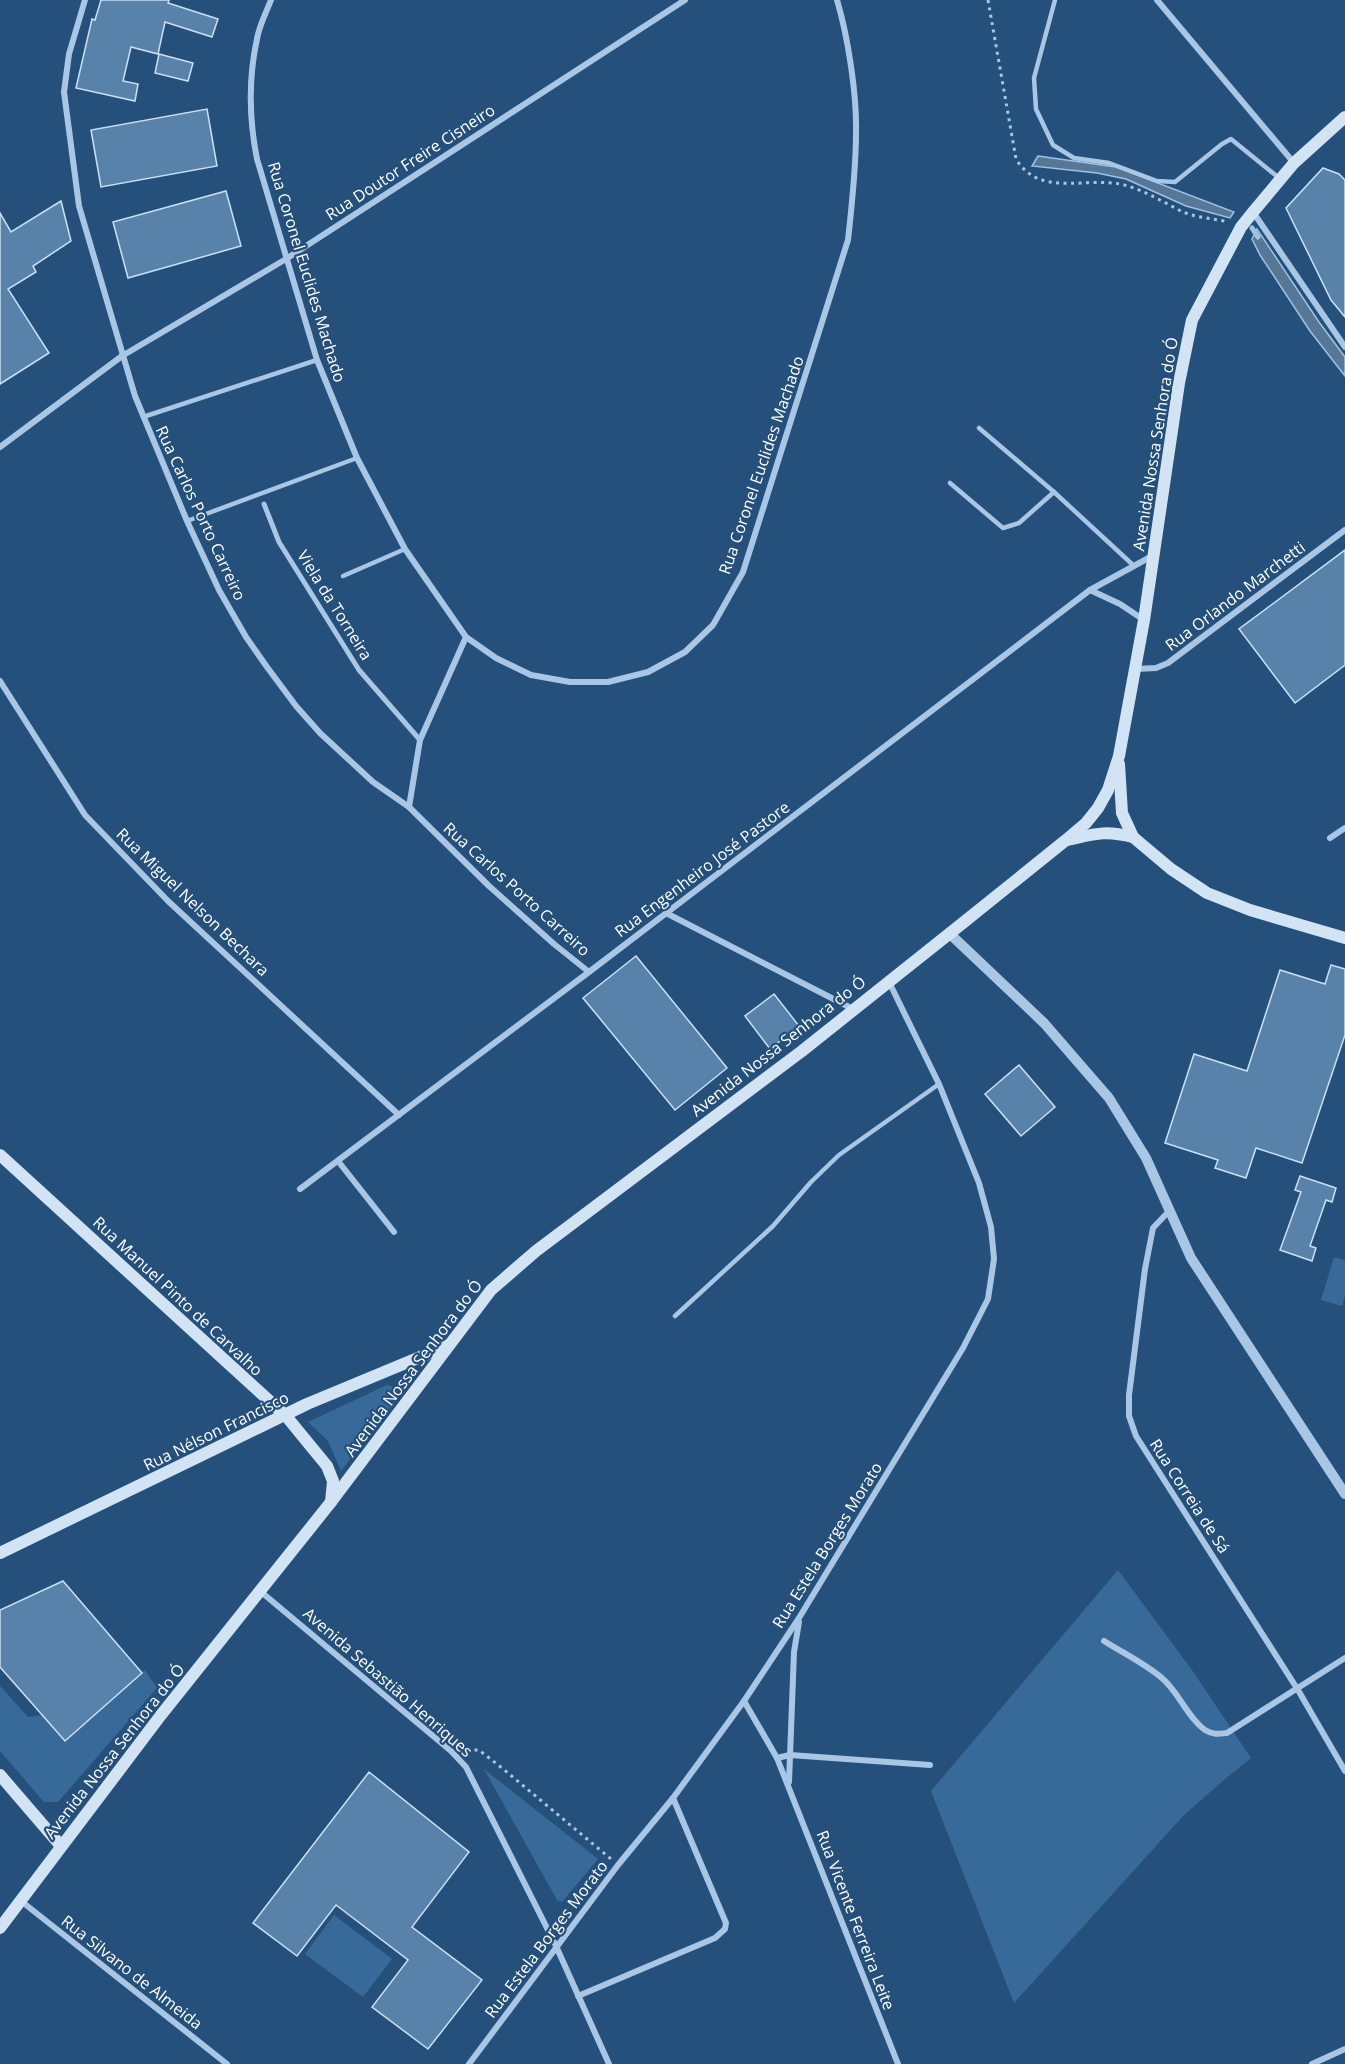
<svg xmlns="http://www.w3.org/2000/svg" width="1345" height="2064" font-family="'Open Sans',sans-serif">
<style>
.green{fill:#386a99}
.water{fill:#587796;stroke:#9dc3e5;stroke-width:1.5}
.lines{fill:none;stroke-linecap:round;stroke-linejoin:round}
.stream{stroke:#9dc3e5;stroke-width:5}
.building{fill:#5982ab;stroke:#cbe0f4;stroke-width:1.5}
.path{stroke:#a9c7e5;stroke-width:3;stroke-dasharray:3 4.5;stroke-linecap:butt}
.service{stroke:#a9c7e5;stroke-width:4.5}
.pedestrian{stroke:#a9c7e5;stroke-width:5}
.minor{stroke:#a9c7e5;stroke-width:6}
.tertiary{stroke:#a9c7e5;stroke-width:10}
.secondary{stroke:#d2e3f4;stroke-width:12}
.labels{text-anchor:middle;stroke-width:4.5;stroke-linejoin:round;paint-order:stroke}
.street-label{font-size:16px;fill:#fff;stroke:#25507b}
</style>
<rect width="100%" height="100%" fill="#25507b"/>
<g class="green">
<polygon points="1334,1257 1345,1260 1345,1296 1342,1306 1321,1300"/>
<polygon points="387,1385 398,1388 401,1394 341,1471 328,1441 308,1422"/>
<polygon points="1118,1570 1192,1670 1251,1758 1225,1779 1184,1815 1014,2003 931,1791"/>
<polygon points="145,1670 157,1688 58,1802 44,1802 0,1751 0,1686 28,1717 43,1715 65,1741"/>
<polygon points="484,1769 598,1859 562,1902 557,1900"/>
<polygon points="334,1915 392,1959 363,1997 305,1954"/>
</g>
<g class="water">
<polygon points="1038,156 1116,167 1234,212 1230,218 1186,206 1126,179 1097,173 1032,166"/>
<polygon points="1257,229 1319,322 1345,357 1345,376 1310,331 1260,255 1252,239"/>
</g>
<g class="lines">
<polyline class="stream" points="1252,228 1258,237"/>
</g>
<g class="building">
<polygon points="101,0 169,0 168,3 218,19 212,37 165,22 158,54 131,47 123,81 138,84 135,101 76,88 92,19 95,20"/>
<polygon points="159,54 193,63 188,81 155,73"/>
<polygon points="207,109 217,166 101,187 91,130"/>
<polygon points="1323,168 1339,174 1345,180 1345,317 1331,300 1286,208"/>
<polygon points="226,191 241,246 128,278 113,222"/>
<polygon points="61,201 71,241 33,266 36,272 8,289 49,353 0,384 0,213 11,232"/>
<polygon points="1345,550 1345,665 1295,703 1239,629"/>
<polygon points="636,956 727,1068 675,1110 583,998"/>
<polygon points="1331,965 1345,969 1345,1035 1302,1163 1256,1148 1246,1178 1215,1168 1218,1160 1165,1143 1194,1054 1247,1071 1280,970 1325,984"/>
<polygon points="774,994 799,1026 770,1049 745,1016"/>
<polygon points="1019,1065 1055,1107 1021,1136 985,1094"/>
<polygon points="1300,1176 1336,1188 1332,1202 1326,1200 1310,1246 1316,1248 1312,1261 1280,1250 1301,1192 1295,1190"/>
<polygon points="63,1581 142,1673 65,1741 0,1667 0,1610"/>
<polygon points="369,1772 469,1852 412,1927 482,1980 428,2049 372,2007 408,1960 336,1905 297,1956 253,1923"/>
</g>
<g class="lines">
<g class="path">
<path d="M988 0 1016 159C1041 200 1091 174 1128 186 1147 192 1165 203 1183 212 1197 218 1213 218 1228 222"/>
<polyline points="467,1750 479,1750 502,1768 611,1859"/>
</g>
<g class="service">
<polyline points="1055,0 1034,78 1036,109 1053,145 1074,158 1109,163 1157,181 1175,182 1222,144 1231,139 1279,178"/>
<polyline points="143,417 317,360"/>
<polyline points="979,428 1054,492 1133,565"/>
<polyline points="950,483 1003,528 1019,523 1054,492"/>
<polyline points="187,521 357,458"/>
<polyline points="343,576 405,549"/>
<polyline points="675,1316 773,1226 811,1182 839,1155 939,1084"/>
</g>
<polyline class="pedestrian" points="264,504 279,542 359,670 420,740"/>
<g class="minor">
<polyline points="85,0 69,54 64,92 79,206 135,396 187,521 219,590 246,637 267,667 296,706 320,733 373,782 409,807 489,886 554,944 589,972"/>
<path d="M271 0C266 13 259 26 257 39 248 80 249 119 257 159L317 360 357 458 405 549 466 637 496 658 531 675 570 682H608L648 672 685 652 713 625 743 572 848 240C852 204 856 169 856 133 857 95 848 37 837 0"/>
<polyline points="1157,0 1294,163"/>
<polyline points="1253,212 1345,347"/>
<polyline points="0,447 122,356 286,259 685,0"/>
<polyline points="1090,590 1120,604 1144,620"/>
<polyline points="1136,669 1156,668 1168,663 1345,530"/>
<polyline points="0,681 85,815 168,901 399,1115"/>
<polyline points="409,807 420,740 466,637"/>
<polyline points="1330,838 1345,828"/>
<polyline points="666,913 853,1009"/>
<polyline points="338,1161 394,1232"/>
<polyline points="300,1189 589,972 1090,590 1154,555"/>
<polyline points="1170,1210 1153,1228 1145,1269 1129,1395 1129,1416 1136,1436 1298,1690 1345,1771"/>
<polyline points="260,1591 451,1751 466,1767 556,1946 609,2064"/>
<path d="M1104 1641C1123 1653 1146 1664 1163 1679 1179 1693 1188 1718 1205 1730 1213 1735 1219 1734 1227 1733L1345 1658"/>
<polyline points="744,1701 777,1758 898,2064"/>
<polyline points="777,1758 790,1755 930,1765"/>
<polyline points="789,1782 794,1652 799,1622"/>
<polyline points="21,1901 227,2064"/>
<polyline points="578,1996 715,1938 725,1929 726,1923 673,1798"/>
<polyline points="469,2064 618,1865 673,1798 744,1701 799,1618 963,1348 988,1299 994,1259 991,1227 979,1183 939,1084 889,982"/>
<polyline points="1312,2064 1345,2049"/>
</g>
<polyline class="tertiary" points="949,933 1044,1023 1109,1098 1146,1158 1191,1258 1345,1494"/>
<g class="secondary">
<polyline points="1119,764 1122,813 1133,837 1171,869 1207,893 1250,910 1345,938"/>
<path d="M1067 840C1095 834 1104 830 1133 837"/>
<polyline points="0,1155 286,1416 327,1466 333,1481 331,1502"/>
<polyline points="0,1553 307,1404 449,1345"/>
<polyline points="0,1775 61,1846"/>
<polyline points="0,1928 161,1715 331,1502 491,1290 536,1251 802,1051 964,922 1066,840 1086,823 1098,808 1108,790 1119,756 1144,620 1179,383 1192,320 1241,227 1253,212 1294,163 1345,117"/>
</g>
</g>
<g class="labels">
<g class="street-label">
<text transform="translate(410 162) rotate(-33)" y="6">Rua Doutor Freire Cisneiro</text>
<text transform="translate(307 272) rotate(73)" y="6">Rua Coronel Euclides Machado</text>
<text transform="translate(1155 444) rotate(-81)" y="6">Avenida Nossa Senhora do Ó</text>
<text transform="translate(761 465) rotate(-71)" y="6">Rua Coronel Euclides Machado</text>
<text transform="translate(201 513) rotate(65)" y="6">Rua Carlos Porto Carreiro</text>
<text transform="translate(1235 596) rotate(-37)" y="6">Rua Orlando Marchetti</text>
<text transform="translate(335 605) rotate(58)" y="6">Viela da Torneira</text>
<text transform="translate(702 869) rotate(-37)" y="6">Rua Engenheiro José Pastore</text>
<text transform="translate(517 889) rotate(42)" y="6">Rua Carlos Porto Carreiro</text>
<text transform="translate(193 902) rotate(44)" y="6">Rua Miguel Nelson Bechara</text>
<text transform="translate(778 1046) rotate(-38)" y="6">Avenida Nossa Senhora do Ó</text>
<text transform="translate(178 1296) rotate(43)" y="6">Rua Manuel Pinto de Carvalho</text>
<text transform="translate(413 1368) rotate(-53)" y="6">Avenida Nossa Senhora do Ó</text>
<text transform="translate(216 1431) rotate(-26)" y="6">Rua Nélson Francisco</text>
<text transform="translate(1190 1496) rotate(57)" y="6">Rua Correia de Sá</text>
<text transform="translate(827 1545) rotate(-58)" y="6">Rua Estela Borges Morato</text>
<text transform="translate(388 1682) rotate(41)" y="6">Avenida Sebastião Henriques</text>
<text transform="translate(114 1751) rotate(-52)" y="6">Avenida Nossa Senhora do Ó</text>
<text transform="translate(856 1920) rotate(69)" y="6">Rua Vicente Ferreira Leite</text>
<text transform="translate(546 1939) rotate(-53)" y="6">Rua Estela Borges Morato</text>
<text transform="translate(132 1972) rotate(38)" y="6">Rua Silvano de Almeida</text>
</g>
</g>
</svg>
